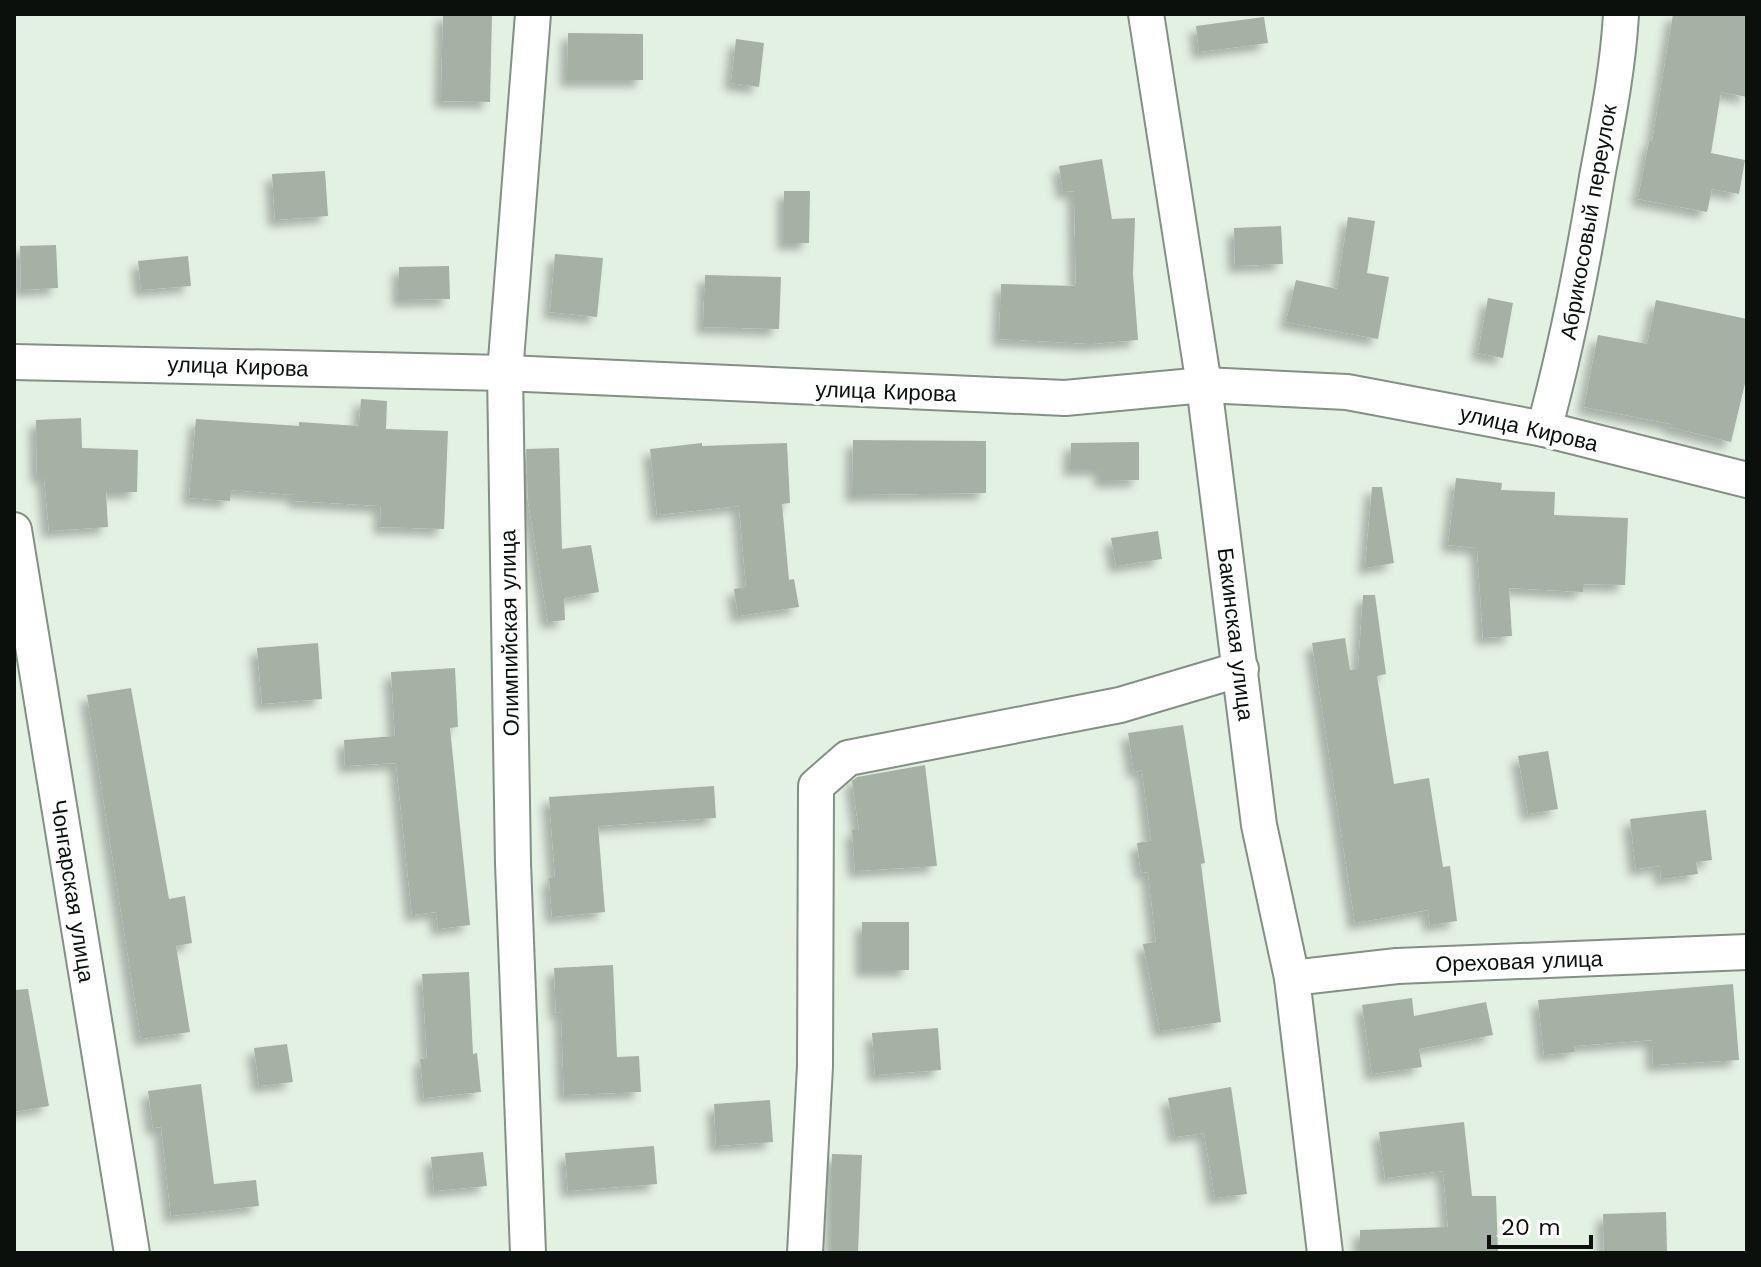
<svg xmlns="http://www.w3.org/2000/svg" width="1761" height="1267" font-family="'Work Sans',sans-serif">
<style>
.building{fill:#a4b1a4;filter:url(#shadow)}
.lines{fill:none;stroke-linecap:round;stroke-linejoin:round}
.street-casing{stroke:#839084;stroke-width:38}
.street{stroke:#fff;stroke-width:34}
.labels{text-anchor:middle;stroke-width:8;stroke-linejoin:round;paint-order:stroke}
.street-label{font-size:22px;fill:#0b100c;stroke:#fff}
</style>
<defs>
<filter id="shadow"><feDropShadow dx="-7" dy="7" stdDeviation="4" flood-color="#0004"/></filter>
</defs>
<rect width="100%" height="100%" fill="#e3f1e3"/>
<g class="building">
<polygon points="443,14 492,14 490,102 441,101"/>
<polygon points="1673,14 1747,14 1747,97 1721,92 1711,153 1745,160 1739,194 1712,189 1707,212 1638,199 1649,142 1652,142"/>
<polygon points="1264,17 1268,43 1199,52 1196,26"/>
<polygon points="568,33 643,34 643,80 567,80"/>
<polygon points="736,39 764,43 759,87 731,83"/>
<polygon points="1102,159 1112,219 1135,218 1133,274 1138,340 1091,344 999,339 1001,284 1076,286 1074,191 1063,192 1059,166"/>
<polygon points="325,171 328,216 275,220 272,174"/>
<polygon points="784,191 810,191 809,243 784,243"/>
<polygon points="1348,217 1375,221 1367,273 1389,277 1378,339 1286,322 1296,280 1337,289"/>
<polygon points="1281,226 1283,264 1235,266 1234,228"/>
<polygon points="56,245 58,288 21,290 20,246"/>
<polygon points="555,254 603,258 597,317 550,312"/>
<polygon points="188,256 191,286 141,290 138,261"/>
<polygon points="449,266 450,299 399,300 399,267"/>
<polygon points="705,275 781,277 779,329 703,327"/>
<polygon points="1488,298 1513,303 1503,358 1478,353"/>
<polygon points="1656,300 1747,319 1747,375 1731,442 1670,427 1671,424 1584,407 1598,335 1647,344"/>
<polygon points="361,399 387,401 386,429 448,431 444,529 380,527 381,506 295,501 295,495 231,490 230,501 189,498 196,419 299,426 299,422 359,426"/>
<polygon points="81,418 82,448 138,450 137,492 106,492 108,527 49,531 44,476 37,476 36,420"/>
<polygon points="853,440 986,441 986,493 852,495"/>
<polygon points="1139,442 1139,480 1101,481 1101,469 1070,469 1071,443"/>
<polygon points="702,443 702,446 787,443 790,503 782,504 789,580 794,579 799,607 738,616 734,589 746,587 739,506 657,515 650,449"/>
<polygon points="559,448 562,549 591,545 599,592 564,598 565,620 548,622 528,501 526,449"/>
<polygon points="1456,478 1502,483 1501,490 1555,492 1554,515 1628,518 1625,585 1583,584 1583,592 1509,588 1512,636 1483,638 1477,548 1448,545"/>
<polygon points="1372,487 1382,487 1394,563 1365,568"/>
<polygon points="1158,531 1162,559 1116,566 1111,538"/>
<polygon points="1363,595 1375,595 1386,674 1377,676 1394,784 1429,778 1443,867 1450,866 1457,921 1430,925 1428,910 1355,923 1312,643 1345,638 1350,670 1358,669"/>
<polygon points="318,643 322,699 262,704 257,648"/>
<polygon points="455,668 458,727 450,728 470,925 438,929 436,912 412,915 396,763 345,766 344,740 395,736 391,672"/>
<polygon points="131,688 169,899 185,896 192,943 176,946 190,1032 141,1039 87,695"/>
<polygon points="1183,725 1205,863 1201,864 1221,1022 1160,1031 1143,944 1156,942 1148,872 1141,873 1137,843 1151,841 1142,770 1134,772 1128,733"/>
<polygon points="1548,751 1558,809 1528,814 1518,756"/>
<polygon points="925,765 937,866 855,871 852,830 859,830 852,781 857,777"/>
<polygon points="714,786 716,818 598,826 605,912 552,917 549,878 555,877 549,797"/>
<polygon points="1706,810 1712,860 1696,862 1698,874 1661,879 1660,866 1636,869 1630,819"/>
<rect x="862" y="922" width="47" height="48"/>
<polygon points="613,965 617,1057 639,1056 641,1092 564,1095 561,1012 556,1013 554,968"/>
<polygon points="469,972 473,1054 477,1053 481,1092 424,1098 420,1059 427,1058 422,974"/>
<polygon points="1733,984 1739,1060 1653,1065 1652,1040 1574,1046 1575,1052 1544,1055 1538,1000"/>
<polygon points="28,989 49,1106 14,1112 14,990"/>
<polygon points="1412,998 1414,1016 1486,1002 1493,1035 1419,1049 1422,1067 1372,1074 1362,1005"/>
<polygon points="938,1028 941,1070 875,1075 872,1033"/>
<polygon points="287,1044 293,1082 259,1086 254,1048"/>
<polygon points="201,1084 214,1184 256,1180 259,1206 171,1216 161,1127 153,1128 148,1091"/>
<polygon points="1231,1087 1247,1194 1215,1198 1204,1133 1175,1137 1168,1098"/>
<polygon points="770,1100 773,1142 716,1146 714,1104"/>
<polygon points="1464,1122 1472,1196 1496,1196 1498,1253 1360,1253 1360,1230 1448,1227 1443,1171 1385,1178 1379,1132"/>
<polygon points="654,1146 657,1184 568,1191 565,1153"/>
<polygon points="483,1152 487,1186 434,1191 431,1157"/>
<polygon points="832,1154 862,1155 858,1253 832,1253"/>
<polygon points="1666,1212 1667,1253 1604,1253 1603,1214"/>
</g>
<g class="lines">
<g class="street-casing">
<g id="street">
<polyline points="1146,14 1204,385 1259,825 1292,978 1325,1253"/>
<polyline points="14,362 505,373 1065,398 1204,385 1347,392 1544,429 1747,480"/>
<path d="M1544 429C1567 346 1583 262 1597 177 1607 123 1618 69 1621 14"/>
<polyline points="14,530 132,1253"/>
<polyline points="1292,978 1397,966 1747,952"/>
<polyline points="528,1253 513,863 505,373 533,14"/>
<polyline points="805,1253 815,1066 816,786 848,758 1120,705 1241,669"/>
</g>
</g>
<use href="#street" class="street"/>
</g>
<g class="labels">
<g class="street-label">
<text transform="translate(1588 222) rotate(-80)" y="8">Абрикосовый переулок</text>
<text transform="translate(238 366) rotate(2)" y="8">улица Кирова</text>
<text transform="translate(886 391) rotate(2)" y="8">улица Кирова</text>
<text transform="translate(1529 428) rotate(13)" y="8">улица Кирова</text>
<text transform="translate(509 633) rotate(-91)" y="8">Олимпийская улица</text>
<text transform="translate(1236 634) rotate(83)" y="8">Бакинская улица</text>
<text transform="translate(73 891) rotate(81)" y="8">Чонгарская улица</text>
<text transform="translate(1519 961) rotate(-2)" y="8">Ореховая улица</text>
</g>
</g>
<rect width="1761" height="1267" fill="none" stroke="#0b100c" stroke-width="32"/>
<path d="M1489 1235v12h102v-12" fill="none" stroke="#0b100c" stroke-width="4"/>
<text x="1501" y="1235" font-size="24" fill="#0b100c" stroke="#ffffff" stroke-width="6" paint-order="stroke">20 m</text>
</svg>
